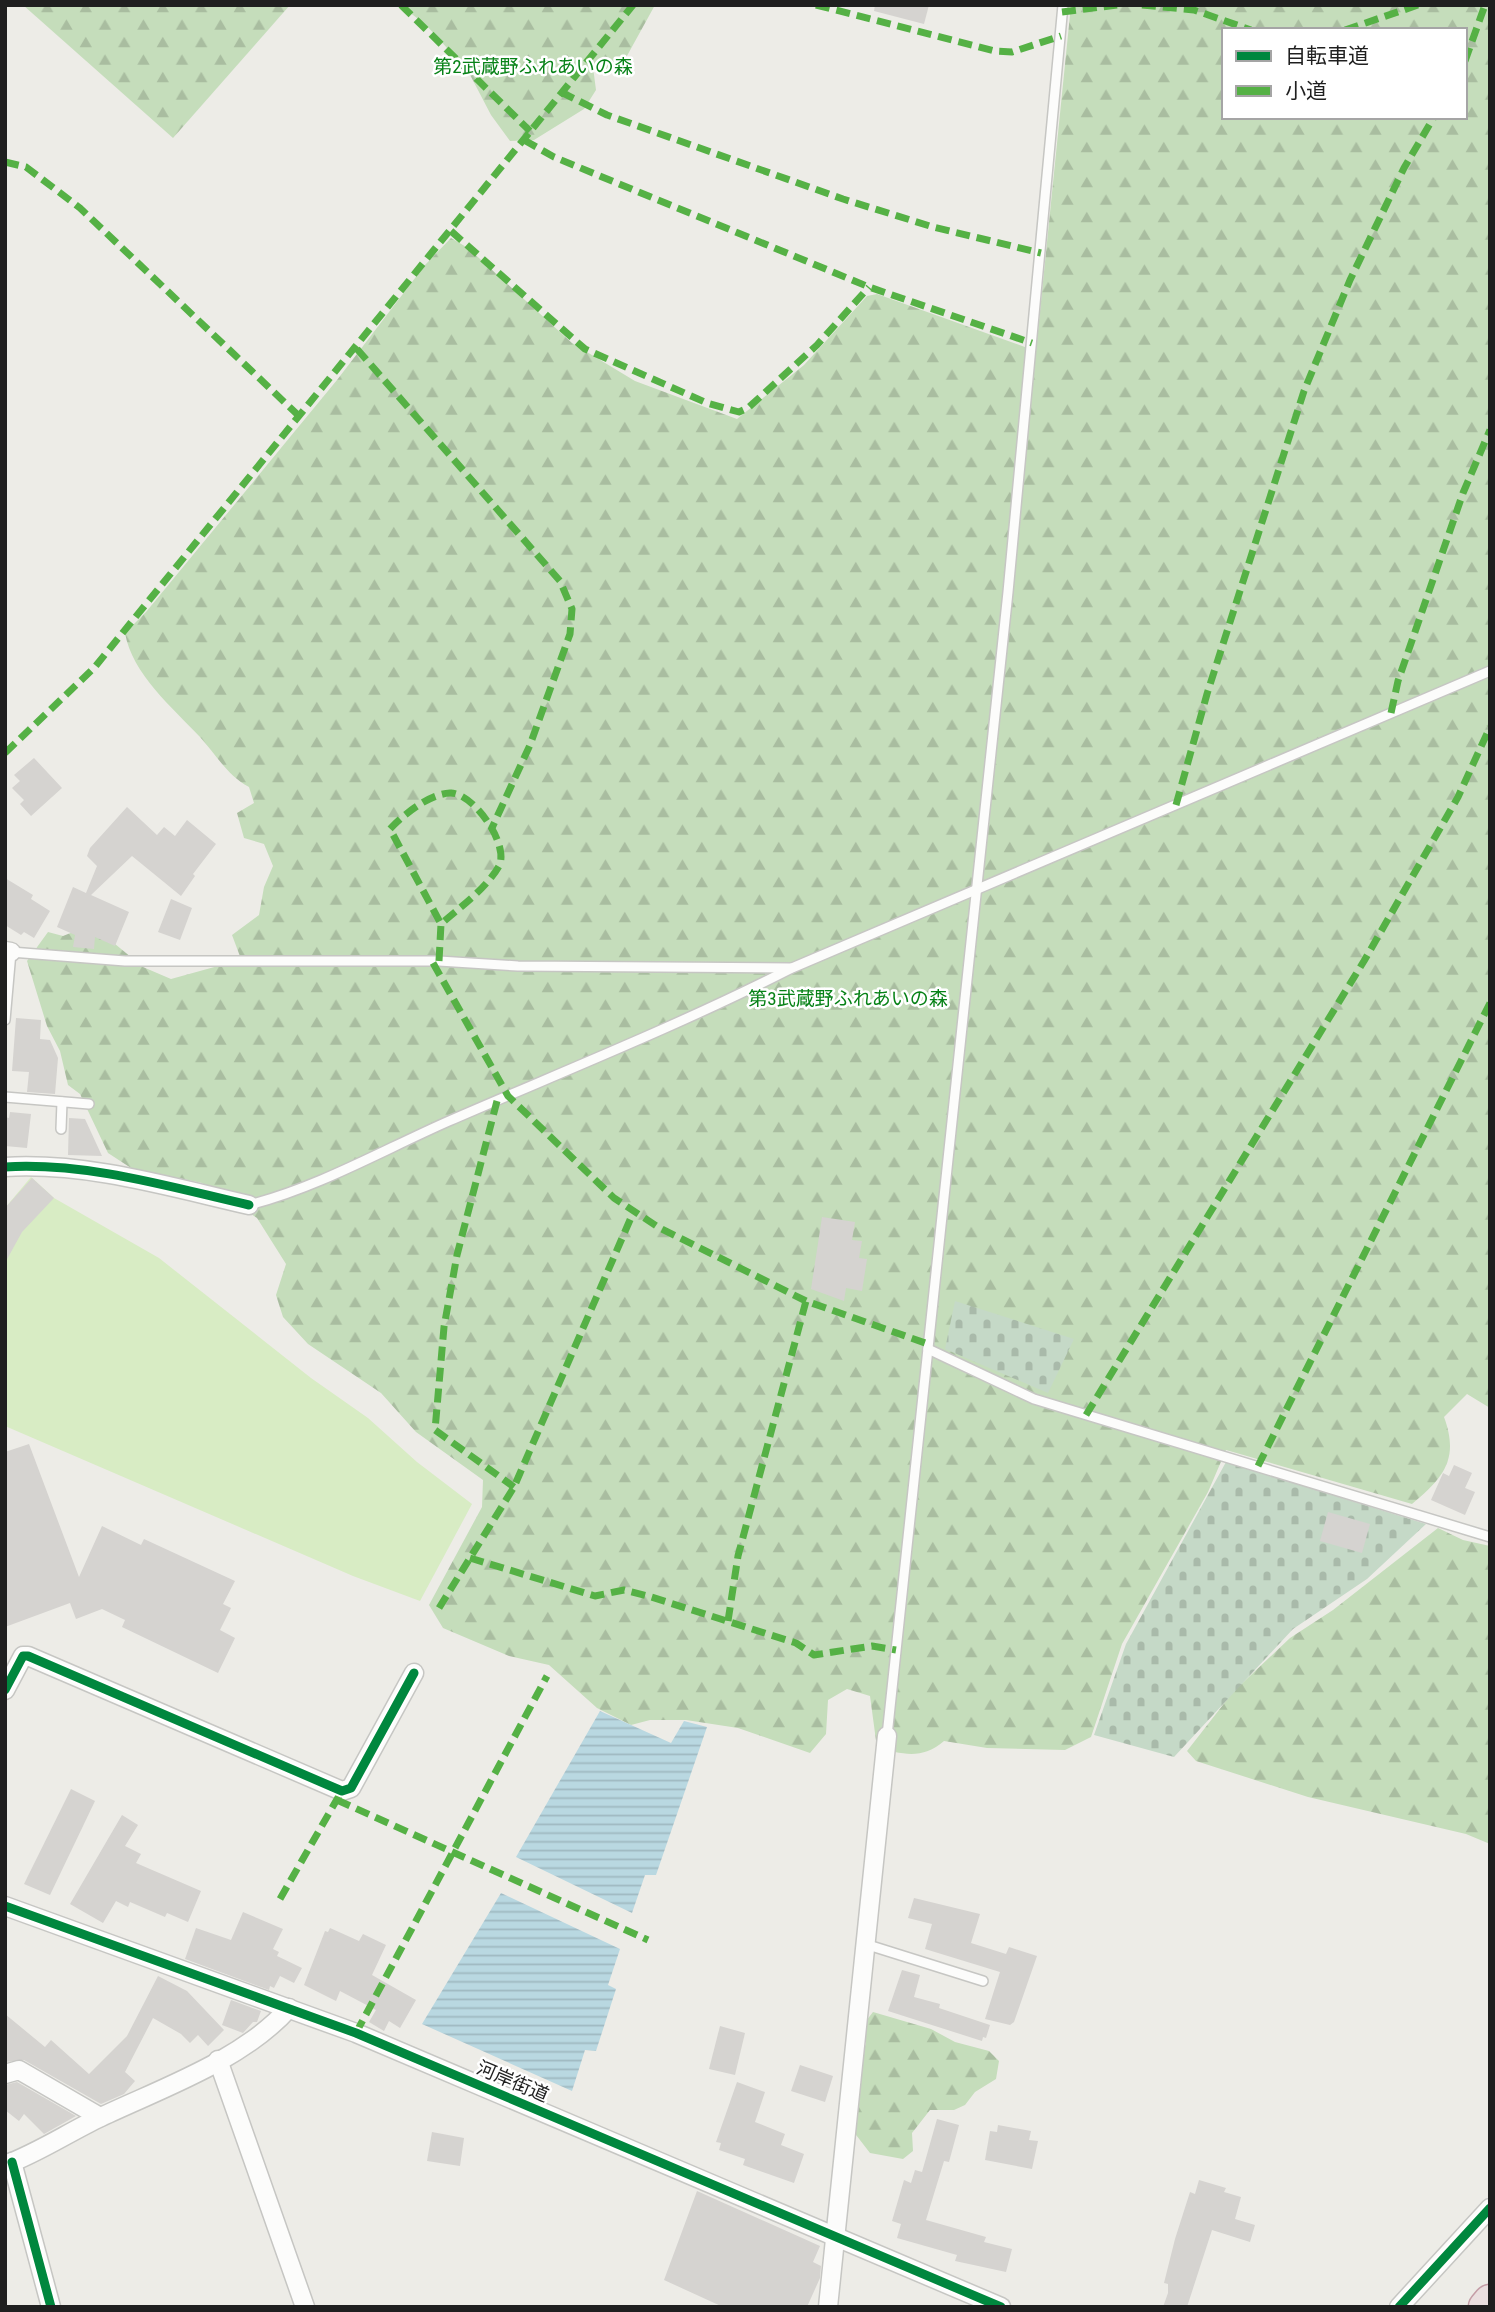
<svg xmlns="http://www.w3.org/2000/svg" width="1495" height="2312" font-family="'Roboto Condensed','Noto Sans JP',sans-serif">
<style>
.grass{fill:#d8ecc4}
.forest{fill:url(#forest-firs);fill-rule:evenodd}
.cemetery{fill:url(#cemetery-stones)}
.water{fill:url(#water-rules)}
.building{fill:#d5d3d0}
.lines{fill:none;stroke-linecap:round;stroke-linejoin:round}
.service-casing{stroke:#c6c6c3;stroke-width:12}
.minor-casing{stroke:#c6c6c3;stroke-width:21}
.motorway-casing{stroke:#c49da6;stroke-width:35}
.service{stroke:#fcfcfb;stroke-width:9}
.minor{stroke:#fcfcfb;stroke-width:18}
.motorway{stroke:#eadfdf;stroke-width:32}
.quiet{stroke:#55b145;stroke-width:7;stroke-dasharray:14 7;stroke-linecap:butt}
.cycleway-casing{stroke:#fff;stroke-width:13}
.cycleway{stroke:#00873e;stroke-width:9}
.labels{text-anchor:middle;stroke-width:5;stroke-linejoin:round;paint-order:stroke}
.park-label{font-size:19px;fill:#078217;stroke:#fff}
.street-label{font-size:19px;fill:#1f1f1f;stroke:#fff}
</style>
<defs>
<pattern id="forest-firs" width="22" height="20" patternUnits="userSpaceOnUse" patternTransform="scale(1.75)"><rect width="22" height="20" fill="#c5ddbb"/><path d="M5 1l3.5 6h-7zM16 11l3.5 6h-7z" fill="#a9bda0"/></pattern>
<pattern id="cemetery-stones" width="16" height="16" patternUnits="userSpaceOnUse" patternTransform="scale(1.75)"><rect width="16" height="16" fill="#c5d9c7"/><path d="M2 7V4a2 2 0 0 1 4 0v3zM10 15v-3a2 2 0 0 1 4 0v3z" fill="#a9baaa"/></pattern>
<pattern id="water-rules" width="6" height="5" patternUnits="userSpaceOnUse" patternTransform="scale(1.75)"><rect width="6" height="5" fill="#b9d8e1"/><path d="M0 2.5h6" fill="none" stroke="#9fb9c1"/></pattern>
</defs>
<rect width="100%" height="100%" fill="#edece7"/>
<polygon class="grass" points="31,1177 54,1198 159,1258 311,1378 368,1418 417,1462 472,1504 420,1601 353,1576 5,1426 5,1208"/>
<g class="forest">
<polygon points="23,5 290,5 173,138"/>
<polygon points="400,5 655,5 617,74 593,67 596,90 584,109 534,140 510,141 491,115 468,71 426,25"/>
<path d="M1071 5H1490V1408L1467 1394 1444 1417C1459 1458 1445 1477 1412 1504L1226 1450 1208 1492 1122 1644 1091 1737 1065 1750 987 1748 944 1741C923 1760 902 1754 877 1748L870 1696 847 1689 828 1700 826 1734 810 1753 738 1728 686 1720H650L631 1725 597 1708 549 1665 509 1656 443 1628 429 1605 482 1507 483 1480 416 1432 381 1393 308 1344 283 1317 276 1295 286 1264 257 1218 202 1183 131 1168 108 1153 80 1094 68 1085 60 1051 47 1026 27 961 48 932 63 936 73 932 109 939 143 967 171 979 218 966 244 967 232 935 259 915 264 887 273 866 264 844 244 838 237 813 254 803 249 787C227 775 217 756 200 737 173 708 132 674 125 633L146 612 337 380 425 265 451 238 468 248 572 343 635 381 737 419 804 365 867 296 877 294 1036 351ZM1224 30H1465V117H1224Z"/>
<polygon points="1438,1528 1463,1540 1490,1546 1490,1844 1466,1834 1308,1797 1196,1761 1187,1751 1233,1692 1290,1638 1333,1610"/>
<polygon points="873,2012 931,2029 955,2042 989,2051 999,2061 996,2079 975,2092 965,2105 954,2110 930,2110 912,2133 913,2151 903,2159 870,2153 853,2131 859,2066 866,2043 866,2021"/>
</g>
<g class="cemetery">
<polygon points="955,1301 1074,1339 1048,1393 945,1349"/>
<polygon points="1226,1462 1426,1524 1367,1579 1293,1629 1174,1757 1094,1735 1126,1644"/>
</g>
<g class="water">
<polygon points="600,1711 671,1743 684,1721 707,1727 656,1875 645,1875 632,1913 516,1857"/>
<polygon points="501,1893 620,1949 608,1985 616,1989 596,2051 585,2050 572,2091 422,2024"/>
</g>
<g class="building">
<polygon points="875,5 929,5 924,24 874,11"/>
<polygon points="34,758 62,788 31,816 20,804 24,800 12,788 20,781 14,775"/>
<polygon points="127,807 157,835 164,827 175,836 187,820 216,844 193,874 195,876 181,896 132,856 91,895 129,912 115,946 95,937 94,949 73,947 75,935 57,927 73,887 86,893 97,866 87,856 90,848"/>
<polygon points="5,878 33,895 31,899 50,911 34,938 24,932 21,935 5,925"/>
<polygon points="171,899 192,908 180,940 158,932"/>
<polygon points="16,1018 41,1020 40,1039 50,1040 58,1058 55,1094 27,1092 29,1072 12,1071"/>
<polygon points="10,1112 31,1114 27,1148 5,1146 5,1117 9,1118"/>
<polygon points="69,1118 85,1119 102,1156 68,1155"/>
<polygon points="32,1178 54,1198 22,1232 5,1263 5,1208"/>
<polygon points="822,1217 855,1222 852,1240 862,1241 859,1258 867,1259 862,1291 846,1288 844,1301 811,1289"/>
<polygon points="29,1444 79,1577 102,1526 141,1545 144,1539 235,1581 223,1604 231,1608 220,1630 235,1638 218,1673 122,1627 125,1620 102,1609 76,1619 70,1603 5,1627 5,1452"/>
<polygon points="1454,1465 1472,1473 1465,1488 1475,1492 1465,1515 1431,1500 1443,1473 1449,1476"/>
<polygon points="1328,1512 1370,1524 1362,1553 1320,1541"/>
<polygon points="71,1789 95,1801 50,1895 24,1884"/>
<polygon points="122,1815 138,1825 125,1846 141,1854 136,1863 201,1891 188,1922 167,1913 165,1917 130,1902 128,1907 116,1901 103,1923 70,1904"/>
<polygon points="914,1898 980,1914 971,1943 1006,1954 1009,1947 1037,1956 1014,2022 1010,2025 985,2019 1000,1972 925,1949 932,1924 908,1918"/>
<polygon points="243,1912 283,1929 273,1949 279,1952 277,1956 302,1968 294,1983 280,1976 274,1988 270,1986 269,1990 185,1959 196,1928 231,1940"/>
<polygon points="330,1928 359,1941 363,1934 386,1945 372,1975 416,2000 400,2028 389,2021 384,2031 369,2022 376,2010 340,1991 336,2001 304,1985 325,1931 328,1932"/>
<polygon points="902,1970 920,1975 914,1997 940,2004 939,2008 990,2025 986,2038 983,2037 982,2041 888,2011"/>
<polygon points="158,1976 187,1991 224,2030 208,2046 198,2035 190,2043 181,2034 153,2018 125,2072 135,2081 124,2094 101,2104 24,2060 5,2062 5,2014 45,2047 51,2040 89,2074 127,2036"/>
<polygon points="231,2000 261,2011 257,2022 253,2022 243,2033 222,2025"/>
<polygon points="720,2026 745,2033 735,2075 709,2069"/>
<polygon points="800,2065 833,2076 825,2102 791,2091"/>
<polygon points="17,2082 76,2116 44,2134 24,2114 19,2121 5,2110 5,2085"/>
<polygon points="737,2082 765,2092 755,2122 785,2134 781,2145 804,2154 794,2183 743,2165 745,2159 719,2150 721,2143 716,2142"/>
<polygon points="937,2119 959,2125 949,2162 944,2161 926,2220 986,2237 984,2242 1012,2249 1006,2272 955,2261 957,2255 897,2238 901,2224 892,2221 904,2180 911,2183 915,2170 922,2172"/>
<polygon points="998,2125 1031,2131 1029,2140 1038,2141 1032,2169 985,2160 990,2131 997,2132"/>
<polygon points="432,2132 464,2138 460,2166 427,2161"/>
<polygon points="1199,2180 1226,2188 1224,2192 1241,2197 1235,2219 1255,2225 1250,2242 1212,2230 1187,2307 1163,2307 1168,2293 1168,2284 1164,2283 1175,2239 1190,2192 1195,2194"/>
<polygon points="697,2191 820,2246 813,2262 821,2266 820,2278 807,2307 723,2307 664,2280"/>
</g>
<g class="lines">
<g class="service-casing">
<g id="service">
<polyline points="5,1020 11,952 125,961 439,961 518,966 791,968"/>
<polyline points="5,1097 89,1104"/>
<polyline points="61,1129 62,1102"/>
<path d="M249 1205C319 1187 383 1150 449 1121 564 1071 680 1025 792 968L1490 671"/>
<polyline points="928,1349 1034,1399 1490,1537"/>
<polyline points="887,1736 1008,592 1063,5"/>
<polyline points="865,1944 983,1981"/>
</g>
</g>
<g class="minor-casing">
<g id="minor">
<polyline points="5,951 11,952"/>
<path d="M5 1167C87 1162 170 1187 249 1205"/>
<polyline points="5,1690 23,1656 28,1656 342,1791 351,1788 414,1673"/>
<polyline points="5,1906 356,2033 1001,2307"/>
<polyline points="218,2060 305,2307"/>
<polyline points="5,2074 19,2070 100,2117"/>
<polyline points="12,2162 51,2307"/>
<path d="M5 2165C38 2153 69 2132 101 2117 162 2088 243 2060 289 2008"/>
<polyline points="828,2307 887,1736"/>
<polyline points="1399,2307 1490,2208"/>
</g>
</g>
<g class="motorway-casing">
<polyline id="motorway" points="1485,2307 1490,2301"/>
</g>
<use href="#service" class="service"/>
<use href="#minor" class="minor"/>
<use href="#motorway" class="motorway"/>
<g class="quiet">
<polyline points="401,5 530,131"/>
<polyline points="816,5 995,51 1012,52 1061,36"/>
<polyline points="1142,5 1194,10 1251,30"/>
<polyline points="1062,12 1117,5"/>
<polyline points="1345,30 1418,5"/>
<polyline points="1465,61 1485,5"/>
<polyline points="561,92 607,115 843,199 933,227 1041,253"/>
<polyline points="524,140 554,157 869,287 1032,343"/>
<polyline points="5,162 26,167 80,208 299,416"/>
<polyline points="451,231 585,349 707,403 739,412 748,408 817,345 869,287"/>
<polyline points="357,349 560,581 572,609 570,634 530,745 491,830"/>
<polyline points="1391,713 1398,681 1463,493 1490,430"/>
<polyline points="5,753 94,668 633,5"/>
<polyline points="1176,805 1207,694 1304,391 1350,280 1404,168 1434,117"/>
<path d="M439 961 441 924C460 907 486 889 499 866 510 845 473 792 450 793 429 794 403 815 390 829L441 924"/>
<polyline points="433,963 508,1096 614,1198 658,1227 806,1301 928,1344"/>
<polyline points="497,1101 457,1255 444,1327 435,1430 514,1487"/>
<polyline points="1086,1415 1364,961 1458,797 1490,727"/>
<polyline points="1258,1466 1490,1003"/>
<polyline points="470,1558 595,1596 624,1590 648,1596 796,1643 814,1655 872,1646 896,1650"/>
<polyline points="439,1608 514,1487 633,1213"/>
<polyline points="728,1621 738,1556 806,1301"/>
<polyline points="337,1800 648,1940"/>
<polyline points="280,1899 340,1794"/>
<polyline points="356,2033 547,1676"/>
</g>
<g class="cycleway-casing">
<g id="cycleway">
<path d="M5 1167C87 1162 170 1187 249 1205"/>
<polyline points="5,1690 23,1656 28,1656 342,1791 351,1788 414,1673"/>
<polyline points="5,1906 356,2033 1001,2307"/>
<polyline points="12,2162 51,2307"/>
<polyline points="1399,2307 1490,2208"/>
</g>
</g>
<use href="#cycleway" class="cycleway"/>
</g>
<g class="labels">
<g class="park-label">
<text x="533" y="73">第2武蔵野ふれあいの森</text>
<text x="848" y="1005">第3武蔵野ふれあいの森</text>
</g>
<g class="street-label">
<text transform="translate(513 2081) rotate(23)" y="7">河岸街道</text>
</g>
</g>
<rect width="1495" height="2312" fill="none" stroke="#1f1f1f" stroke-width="14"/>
<rect x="1222" y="28" width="245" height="91" fill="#ffffff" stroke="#a5a5a5" stroke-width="2"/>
<rect x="1236" y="51" width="35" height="10" fill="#00873e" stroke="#a5a5a5" stroke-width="2"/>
<text x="1285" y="63" font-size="21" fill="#1f1f1f">自転車道</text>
<rect x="1236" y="86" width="35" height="10" fill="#55b145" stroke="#a5a5a5" stroke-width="2"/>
<text x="1285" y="98" font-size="21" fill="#1f1f1f">小道</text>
</svg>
